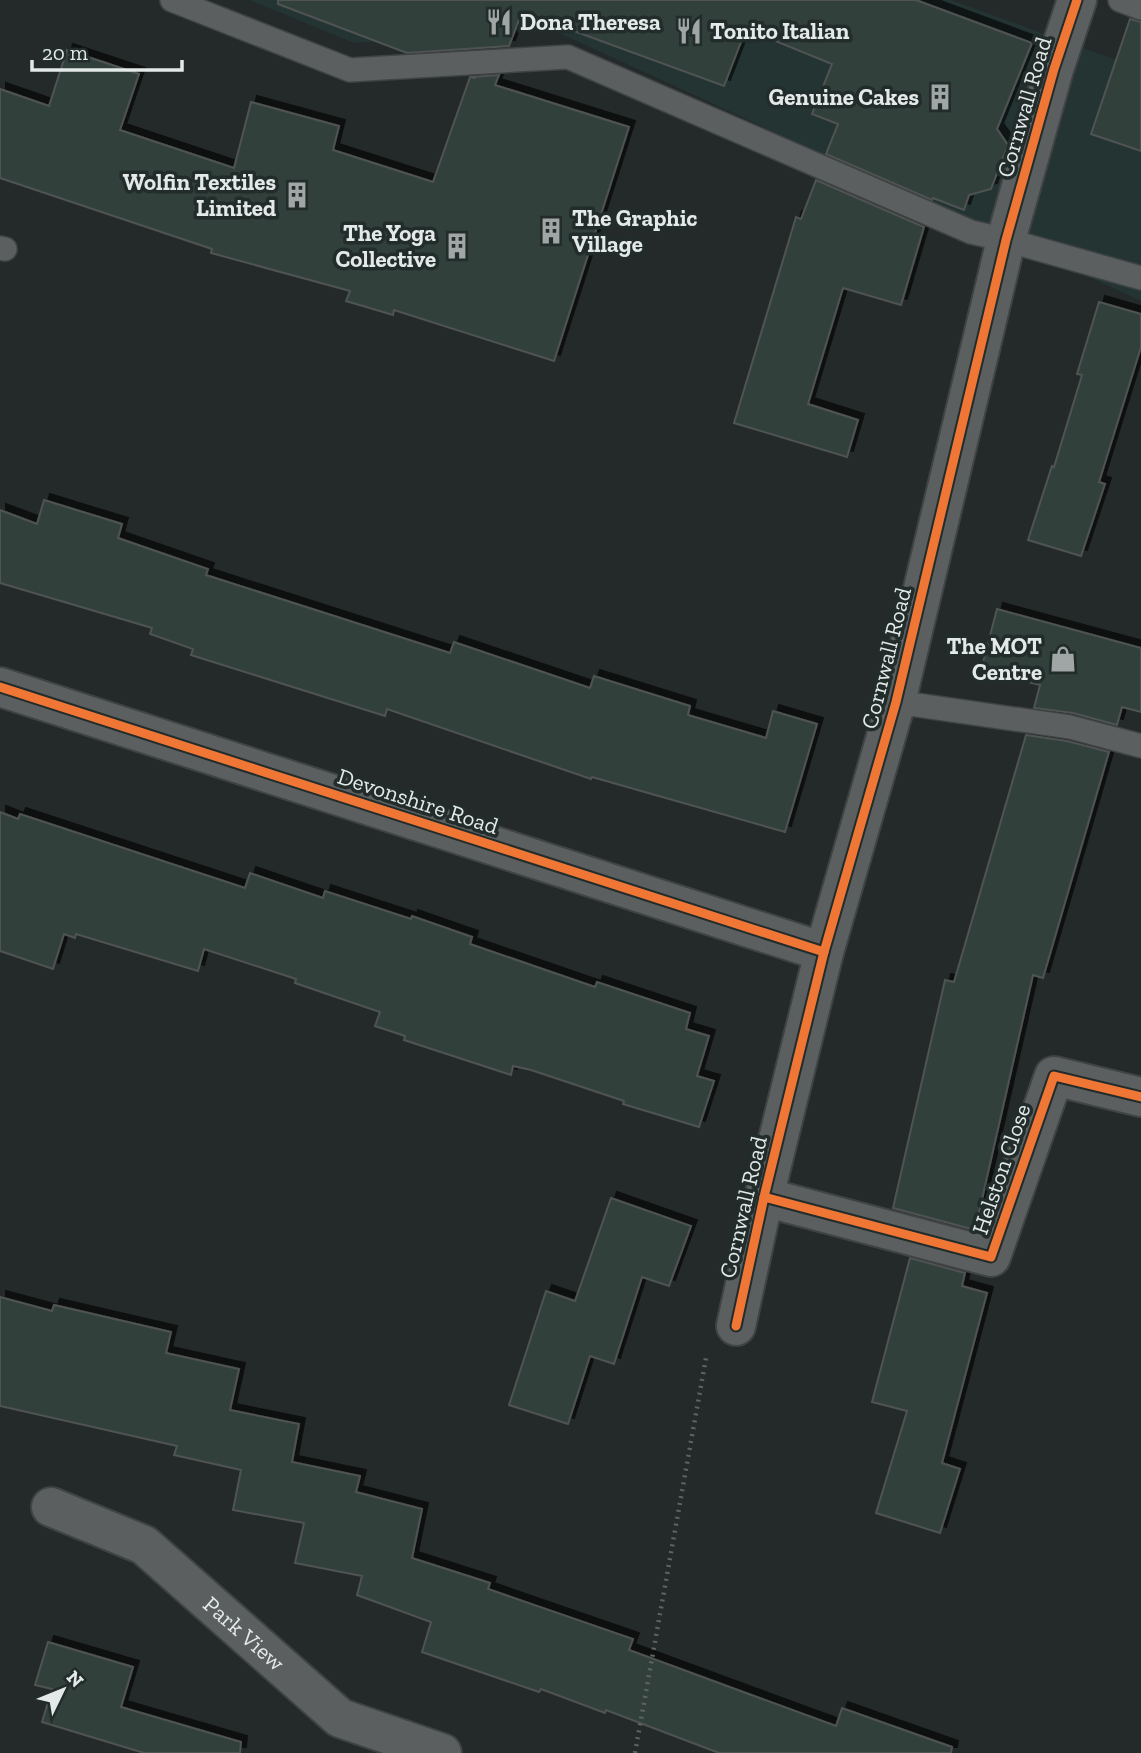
<svg xmlns="http://www.w3.org/2000/svg" width="1141" height="1753" font-family="'Zilla Slab',serif">
<style>
.built{fill:#233433}
.building{fill:#33413b;stroke:#4f5352;stroke-width:2;filter:url(#shadow)}
.lines{fill:none;stroke-linecap:round;stroke-linejoin:round}
.service-casing{stroke:#404343;stroke-width:26}
.minor-casing{stroke:#404343;stroke-width:42}
.path{stroke:#606262;stroke-width:4.5;stroke-dasharray:2 5;stroke-linecap:butt}
.service{stroke:#5c5f5f;stroke-width:23}
.minor{stroke:#5c5f5f;stroke-width:38}
.cycleway-casing{stroke:#212c2b;stroke-width:13}
.cycleway{stroke:#f07635;stroke-width:9}
.labels{text-anchor:middle;stroke-width:7;stroke-linejoin:round;paint-order:stroke}
.poi-label{font-size:23px;font-weight:bold;fill:#e3e9e8;stroke:#212c2b;text-anchor:end}
.street-label{font-size:23px;fill:#e3e9e8;stroke:#212c2b}
</style>
<defs>
<filter id="shadow"><feDropShadow dx="6" dy="-6" stdDeviation="0" flood-color="#0009"/></filter>
</defs>
<rect width="100%" height="100%" fill="#242929"/>
<polygon class="built" points="249,0 951,0 1141,69 1141,301 555,31 354,43"/>
<g class="building">
<polygon points="278,0 916,0 1032,43 997,129 1008,145 991,189 969,195 964,210 933,198 932,200 826,154 838,124 812,114 832,64 746,29 724,86 522,12 509,46 407,53 278,4"/>
<polygon points="1130,19 1141,22 1141,151 1091,134"/>
<polygon points="67,50 139,74 120,130 234,168 251,102 339,126 333,150 433,182 470,77 476,78 471,77 499,75 495,85 629,127 554,361 394,310 393,315 346,301 350,291 211,253 212,249 0,178 0,89 49,106"/>
<polygon points="816,180 924,227 901,305 843,288 808,404 858,420 847,457 734,423 796,217 801,219"/>
<polygon points="1099,302 1141,314 1141,347 1099,482 1105,484 1081,556 1028,540 1052,466 1054,467 1082,375 1077,374"/>
<polygon points="44,500 122,524 118,538 208,569 206,575 450,653 454,642 590,688 594,676 690,706 688,715 766,738 773,711 817,724 785,832 592,777 591,779 387,709 385,716 191,655 193,649 150,634 152,628 0,583 0,510 37,524"/>
<polygon points="997,609 1141,648 1141,712 1122,707 1117,725 1073,713 1034,708 1040,685 981,670"/>
<polygon points="1026,735 1067,741 1109,752 1043,978 1033,975 975,1230 893,1208 945,980 954,982"/>
<polygon points="0,812 18,819 20,814 245,888 250,873 323,898 325,891 411,919 412,916 472,937 470,944 595,987 597,982 690,1013 686,1029 709,1036 697,1076 714,1081 699,1127 623,1104 624,1101 531,1070 513,1066 511,1075 404,1040 405,1036 375,1026 380,1012 295,983 296,979 204,949 198,971 76,934 75,938 64,934 53,969 0,951"/>
<polygon points="611,1198 691,1226 669,1286 642,1277 614,1364 590,1356 568,1424 509,1405 546,1291 575,1301"/>
<polygon points="910,1258 965,1273 962,1286 987,1293 942,1463 960,1469 940,1533 876,1513 907,1411 872,1402"/>
<polygon points="0,1297 52,1311 54,1305 171,1332 166,1353 239,1369 230,1410 299,1424 292,1462 360,1476 356,1492 422,1509 412,1558 490,1583 488,1589 633,1639 629,1650 836,1726 842,1708 952,1747 951,1753 719,1753 606,1710 605,1713 541,1689 539,1692 422,1652 431,1622 357,1595 362,1576 295,1563 304,1523 233,1510 241,1470 174,1455 177,1446 0,1406"/>
<polygon points="48,1642 133,1667 121,1707 241,1742 240,1753 144,1753 42,1722 52,1689 35,1685"/>
</g>
<g class="lines">
<g class="service-casing">
<g id="service">
<polyline points="172,0 350,70 568,57 971,232 1006,240 1141,278"/>
<polyline points="1120,0 1141,8"/>
<polyline points="0,248 5,249"/>
<polyline points="896,702 1070,727 1141,746"/>
</g>
</g>
<g class="minor-casing">
<g id="minor">
<polyline points="0,687 824,952"/>
<polyline points="764,1197 991,1257 1054,1076 1141,1097"/>
<polyline points="736,1326 764,1197 824,952 896,702 1006,240 1054,69 1077,0"/>
<path id="s1" d="M51 1507 144 1545 340 1718 442 1753"/>
</g>
</g>
<polyline class="path" points="635,1753 706,1358"/>
<use href="#service" class="service"/>
<use href="#minor" class="minor"/>
<g class="cycleway-casing">
<g id="cycleway">
<polyline points="0,687 824,952"/>
<polyline points="764,1197 991,1257 1054,1076 1141,1097"/>
<polyline points="736,1326 764,1197 824,952 896,702 1006,240 1054,69 1077,0"/>
</g>
</g>
<use href="#cycleway" class="cycleway"/>
</g>
<defs>
<g id="restaurant-bare" transform="scale(2.1)"><path d="M-5-6h1v4h1v-4h1v4h1v-4h1v5L-1.5 .5V6h-2V.5L-5-1ZM5-6V6H3V1.5H1.5Q1.5-4 5-6Z" fill="#a0a6a5" stroke="#212c2b" stroke-width="2.5" paint-order="stroke"/></g>
<g id="building-bare" transform="scale(2.1)"><path d="M-4-6H4V6H1V3H-1V6H-4ZM-2.5-4.3h1.7v1.8h-1.7ZM.8-4.3h1.7v1.8H.8ZM-2.5-1h1.7V.8h-1.7ZM.8-1h1.7V.8H.8Z" fill="#a0a6a5" stroke="#212c2b" stroke-width="2.5" paint-order="stroke"/></g>
<g id="shop-bare" transform="scale(2.1)"><path d="M-5-2.5h2.3a2.7 3.5 0 0 1 5.4 0H5L5.5 6h-11ZM-1.5-2.5h3a1.5 2.3 0 0 0-3 0Z" fill="#a0a6a5" stroke="#212c2b" stroke-width="2.5" paint-order="stroke"/></g>
</defs>
<g fill-rule="evenodd">
<use href="#restaurant-bare" x="499" y="22"/>
<use href="#restaurant-bare" x="689" y="31"/>
<use href="#building-bare" x="940" y="97"/>
<use href="#building-bare" x="297" y="195"/>
<use href="#building-bare" x="551" y="231"/>
<use href="#building-bare" x="457" y="246"/>
<use href="#shop-bare" x="1063" y="659"/>
</g>
<g class="labels">
<g class="poi-label">
<text x="520" y="30" text-anchor="start">Dona Theresa</text>
<text x="710" y="39" text-anchor="start">Tonito Italian</text>
<text x="919" y="105">Genuine Cakes</text>
<text x="276" y="190">Wolfin Textiles<tspan x="276" dy="26">Limited</tspan></text>
<text x="572" y="226" text-anchor="start">The Graphic<tspan x="572" dy="26">Village</tspan></text>
<text x="436" y="241">The Yoga<tspan x="436" dy="26">Collective</tspan></text>
<text x="1042" y="654">The MOT<tspan x="1042" dy="26">Centre</tspan></text>
</g>
<g class="street-label">
<text transform="translate(1024 107) rotate(-74)" y="8">Cornwall Road</text>
<text transform="translate(886 658) rotate(-76)" y="8">Cornwall Road</text>
<text transform="translate(418 801) rotate(18)" y="8">Devonshire Road</text>
<text transform="translate(1001 1169) rotate(-71)" y="8">Helston Close</text>
<text transform="translate(743 1207) rotate(-77)" y="8">Cornwall Road</text>
<text dy="8" stroke="none"><textPath href="#s1" startOffset="234">Park View</textPath></text>
</g>
</g>
<g transform="translate(63 1690) rotate(47)" stroke="#212c2b" stroke-width="5" paint-order="stroke">
<path d="M0-5L12 26L0 18L-12 26Z" fill="#e3e9e8"/>
<text y="-10" font-size="19" font-weight="bold" text-anchor="middle" fill="#e3e9e8">N</text>
</g>
<path d="M32 60v10h150v-10" fill="none" stroke="#e3e9e8" stroke-width="3.5"/>
<text x="42" y="60" font-size="21" fill="#e3e9e8" stroke="#212c2b" stroke-width="5" paint-order="stroke">20 m</text>
</svg>
